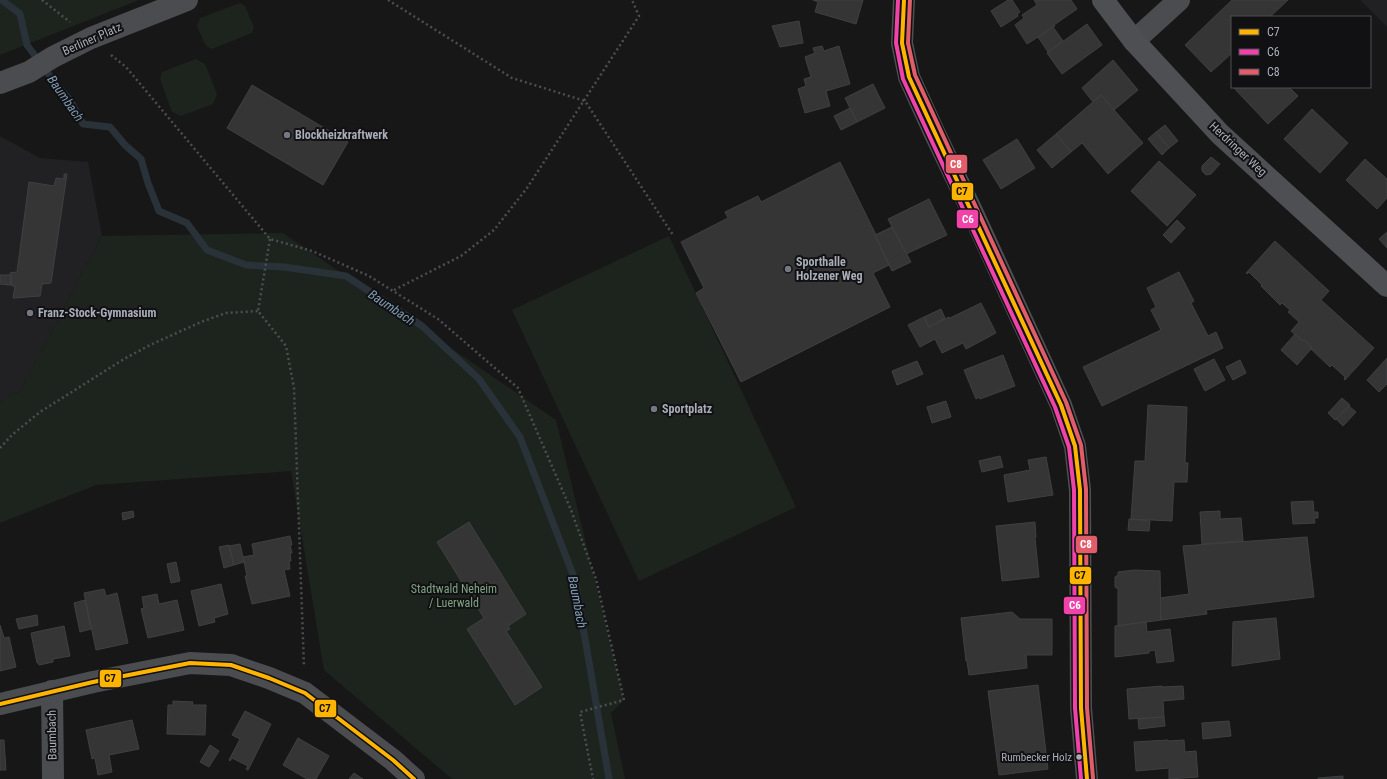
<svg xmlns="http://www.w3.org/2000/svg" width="1387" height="779" font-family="'Roboto Condensed',sans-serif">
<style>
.built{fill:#212123}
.green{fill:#1d241e}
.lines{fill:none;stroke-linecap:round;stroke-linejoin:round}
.stream{stroke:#2a3239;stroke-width:7}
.building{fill:#353536;stroke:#3f4043}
.path{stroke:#4d4e52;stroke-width:2.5;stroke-dasharray:2 3;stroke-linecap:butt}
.minor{stroke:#4b4c50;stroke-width:22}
.major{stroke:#4d4f52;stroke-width:22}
.bus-1-casing{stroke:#111113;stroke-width:7}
.bus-2-casing{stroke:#111113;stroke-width:7}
.bus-3-casing{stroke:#111113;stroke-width:7}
.bus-1{stroke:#ffb400;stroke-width:4}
.bus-2{stroke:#f042a8;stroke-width:4}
.bus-3{stroke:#e25d6a;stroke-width:4}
.poi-dot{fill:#757880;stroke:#111113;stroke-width:1.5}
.bus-dot{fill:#a8adb8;stroke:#111113;stroke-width:1.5}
.labels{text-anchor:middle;stroke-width:4;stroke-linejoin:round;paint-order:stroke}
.bus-label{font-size:11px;fill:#a8adb8;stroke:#111113;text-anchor:end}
.street-label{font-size:12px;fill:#a8adb8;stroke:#111113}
.poi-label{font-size:12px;font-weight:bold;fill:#a8adb8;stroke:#111113;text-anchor:start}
.park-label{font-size:12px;fill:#7fa381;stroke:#111113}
.water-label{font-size:13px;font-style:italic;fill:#7f9bb3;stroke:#111113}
.line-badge{stroke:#111113;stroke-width:1.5}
.badge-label{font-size:11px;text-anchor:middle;font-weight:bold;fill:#fff}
.pale-badge-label{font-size:11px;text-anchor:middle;font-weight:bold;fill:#111}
</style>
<rect width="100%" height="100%" fill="#171717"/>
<g class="built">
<polygon points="1361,0 1387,0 1387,27 1360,0"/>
<polygon points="0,136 40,158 88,162 102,236 20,391 0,402"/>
</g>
<g class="green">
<polygon points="0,0 139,0 0,55"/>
<polygon points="240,3 245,6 254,27 252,33 212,49 206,46 197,26 200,18"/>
<polygon points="196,59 205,64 217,94 213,104 181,116 172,112 160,79 162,72"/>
<polygon points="283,233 556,420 624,700 611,713 625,779 452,779 324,670 291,471 96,485 0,523 0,402 20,391 102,236"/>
<polygon points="669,236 796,507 639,581 512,310"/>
</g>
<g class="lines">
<polyline class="stream" points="2,0 20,14 27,45 56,84 70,100 83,124 110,127 125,145 141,159 148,183 159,211 187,223 207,250 246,265 284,267 346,276 422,326 479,379 520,437 575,580 609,779"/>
</g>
<g class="building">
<polygon points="813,0 863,0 856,24 815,12 818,2"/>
<polygon points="1008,0 1012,0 1020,12 1017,14 1018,16 1001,27 991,11"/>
<polygon points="1034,0 1071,0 1077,9 1054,25 1055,26 1027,44 1015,25 1024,18 1022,15 1037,5"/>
<polygon points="1232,0 1288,0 1270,17 1232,17 1232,53 1211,72 1185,45"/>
<polygon points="799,21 803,43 780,47 772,26"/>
<polygon points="1087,24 1102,45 1062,74 1047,53"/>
<polygon points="1053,27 1063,41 1048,52 1038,37"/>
<polygon points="822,46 824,51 839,46 850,84 826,91 830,106 805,113 798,89 806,86 804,79 811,77 805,57 815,53 813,48"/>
<polygon points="1113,60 1138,90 1114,110 1101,95 1093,102 1082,88"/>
<polygon points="873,84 885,108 857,122 845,98"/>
<polygon points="252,85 348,142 323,185 227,128"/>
<polygon points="1233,87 1289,87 1298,96 1268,124"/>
<polygon points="1101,95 1143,143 1108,174 1082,143 1071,152 1056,134"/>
<polygon points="850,108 857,122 841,130 834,116"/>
<polygon points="1312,109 1348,143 1320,173 1284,139"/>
<polygon points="1165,125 1178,141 1169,148 1156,132"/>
<polygon points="1156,132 1169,148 1162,155 1148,139"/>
<polygon points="1056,134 1071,152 1052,168 1037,150"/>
<polygon points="1017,139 1035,168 1001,189 983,160"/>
<polygon points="1211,157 1220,164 1211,174 1206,175 1202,171 1202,166"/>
<polygon points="1365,159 1387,179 1387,198 1377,209 1346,180"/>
<polygon points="1159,161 1196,195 1167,226 1131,191"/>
<polygon points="840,162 876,235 875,235 889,265 873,273 890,307 741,382 696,293 704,288 681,242 728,218 725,212 758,196 761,202"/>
<polygon points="64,174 67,174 51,283 42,284 40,296 13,298 15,286 12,286 10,273 17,272 29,182 54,186 56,178 64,179"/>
<polygon points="929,199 947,235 906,254 888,219"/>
<polygon points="1177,220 1185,228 1171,243 1163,235"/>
<polygon points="892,227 911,262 892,271 875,235"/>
<polygon points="1387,232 1387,248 1379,239"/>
<polygon points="1275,241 1329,291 1321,300 1374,348 1345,380 1344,379 1345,377 1332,365 1330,367 1311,349 1312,347 1304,340 1303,341 1291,331 1299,322 1288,312 1290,310 1282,303 1280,305 1261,286 1262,285 1249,272 1247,274 1246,273"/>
<polygon points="1179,272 1194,301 1191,303 1208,336 1216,332 1223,348 1102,406 1083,367 1161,330 1151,310 1156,307 1147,288"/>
<polygon points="0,275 11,275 11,285 0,284"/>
<polygon points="981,303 996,333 966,349 963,343 942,353 935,339 920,347 908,325 924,317 929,327 949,317 950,318"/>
<polygon points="941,309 945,318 929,327 924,317"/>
<polygon points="1295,334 1303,341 1304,340 1312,347 1311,349 1297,365 1281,350"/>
<polygon points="1003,355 1015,386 980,399 979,397 976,399 964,370"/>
<polygon points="1387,358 1387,384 1379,392 1367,380"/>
<polygon points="1214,359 1225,380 1205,391 1194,369"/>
<polygon points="1240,360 1246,373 1233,380 1226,367"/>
<polygon points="917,361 923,374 897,385 892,371"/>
<polygon points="1342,398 1350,405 1335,420 1328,413"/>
<polygon points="946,401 951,417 932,423 927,407"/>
<polygon points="1148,405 1187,407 1185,463 1188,463 1187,482 1174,482 1172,521 1131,519 1135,461 1145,461"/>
<polygon points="1349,406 1356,412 1343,426 1336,419"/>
<polygon points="1000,456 1003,467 982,472 979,461"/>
<polygon points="1046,457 1053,495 1008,502 1004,475 1030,470 1028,460"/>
<polygon points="1313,501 1314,512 1318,512 1318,518 1314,518 1315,523 1293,524 1291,502"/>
<polygon points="133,511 134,517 123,520 122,513"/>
<polygon points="1220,511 1220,519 1241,518 1243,541 1202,544 1200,512"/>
<polygon points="1129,519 1150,521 1149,531 1128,530"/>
<polygon points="469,522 526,614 508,626 510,629 506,631 542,687 515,705 467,629 484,618 437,542"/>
<polygon points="1035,522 1036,537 1035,538 1039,577 1002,581 996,526"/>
<polygon points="290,536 292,545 290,545 292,553 290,553 291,561 289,561 290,569 284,570 290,596 252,604 245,576 247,576 243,557 254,555 252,544"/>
<polygon points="1307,537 1314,597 1206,610 1207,614 1161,620 1160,598 1189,594 1183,546"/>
<polygon points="240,544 244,562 234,565 229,546"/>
<polygon points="229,545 234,565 224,568 219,547"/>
<polygon points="176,562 180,581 171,583 167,564"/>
<polygon points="1134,570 1160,571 1161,620 1118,626 1118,589 1115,587 1115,577 1118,575 1118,572"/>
<polygon points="221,584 228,614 214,618 215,622 199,626 191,591"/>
<polygon points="104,589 106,596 117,593 128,643 96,650 84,593"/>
<polygon points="157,594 159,604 177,600 184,630 148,638 141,609 144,608 142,597"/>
<polygon points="85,600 91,629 80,632 74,603"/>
<polygon points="1012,612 1019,618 1020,619 1052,619 1052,655 1026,655 1027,668 969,675 967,661 966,661 961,618"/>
<polygon points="37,615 38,625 19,629 16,619"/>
<polygon points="1276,618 1280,659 1232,666 1233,622"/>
<polygon points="1146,622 1147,632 1170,629 1174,661 1157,663 1155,650 1149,651 1149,653 1115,657 1115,626"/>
<polygon points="0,625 4,638 9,637 16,667 0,671"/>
<polygon points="64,626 70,656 53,659 53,662 39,665 39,663 37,663 31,633"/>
<polygon points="1038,685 1048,769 999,775 988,691"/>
<polygon points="1162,686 1162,687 1183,686 1184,699 1163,701 1164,717 1129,719 1127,689"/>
<polygon points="173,701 193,702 192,705 206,705 205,735 167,734 168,705 173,705"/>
<polygon points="245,711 271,724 248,770 246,769 248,766 232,758 230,761 229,760 240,739 232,735"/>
<polygon points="1164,717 1165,726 1139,729 1138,719"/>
<polygon points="132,720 139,749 109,755 112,772 98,775 95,758 92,759 86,730"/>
<polygon points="1229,721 1231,736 1203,739 1202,723"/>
<polygon points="298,738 329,756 316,779 307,779 283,765"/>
<polygon points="0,740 4,740 6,770 0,770"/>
<polygon points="1168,740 1168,741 1184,740 1185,752 1196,751 1198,777 1169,779 1169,768 1136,771 1134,742"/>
<polygon points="210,745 219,751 209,767 200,762"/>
<polygon points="354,773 363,779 349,779"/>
<polygon points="1343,776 1343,779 1318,779 1318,778"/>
</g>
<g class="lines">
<g class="path">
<polyline points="42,0 70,22"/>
<polyline points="388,0 512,78 585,101 673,235"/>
<polyline points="111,55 126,67 270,239 312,251 369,276 438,319 518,388 571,510 596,579 624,700 580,712 593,779"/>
<polyline points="270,239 258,311 286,346 294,388 304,667"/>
<polyline points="394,290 461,256 494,230 527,188 639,16 632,0"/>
<polyline points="0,448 13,434 40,412 124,359 150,345 201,322 226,313 258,311"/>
</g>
<g class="minor">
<polyline points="1134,41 1179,0"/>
<polyline points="0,83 29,72 53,57 91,38 187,0"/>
<polyline points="52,691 53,779"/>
<polyline points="0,704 93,682 190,663 231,665 269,678 305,693 393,760 414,779"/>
</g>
<g class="major">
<polyline points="904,0 902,43 909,77 934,132 971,209 1061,405 1075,446 1080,490 1081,708 1087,779"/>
<polyline points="1103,0 1134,41 1220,134 1387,286"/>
</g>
<g class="bus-1-casing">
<g id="bus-1">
<polyline points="904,0 902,43 909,77 1061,405 1075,446 1080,490 1081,708 1087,779"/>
<polyline points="0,704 93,682 190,663 231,665 269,678 305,693 393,760 414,779"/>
</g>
</g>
<g class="bus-2-casing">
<polyline id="bus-2" points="898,0 896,43 903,79 1055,407 1069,447 1074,490 1075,708 1081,779"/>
</g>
<g class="bus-3-casing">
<polyline id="bus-3" points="910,0 908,43 915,75 1066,402 1081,445 1086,489 1087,708 1093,778"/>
</g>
<use href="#bus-1" class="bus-1"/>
<use href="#bus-2" class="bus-2"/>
<use href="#bus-3" class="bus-3"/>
</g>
<g class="poi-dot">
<circle cx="287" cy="135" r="4"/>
<circle cx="788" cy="269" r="4"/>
<circle cx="30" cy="313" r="4"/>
<circle cx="654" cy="409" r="4"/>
</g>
<circle class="bus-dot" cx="1079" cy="757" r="3.5"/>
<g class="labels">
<g class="bus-label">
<text x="1072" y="761">Rumbecker Holz</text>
</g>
<g class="street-label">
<text transform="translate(92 39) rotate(-24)" y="4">Berliner Platz</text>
<text transform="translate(1238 149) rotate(43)" y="4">Herdringer Weg</text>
<text transform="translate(52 735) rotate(-91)" y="4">Baumbach</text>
</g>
<g class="poi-label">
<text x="295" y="139">Blockheizkraftwerk</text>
<text x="796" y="266">Sporthalle<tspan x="796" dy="14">Holzener Weg</tspan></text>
<text x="38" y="317">Franz-Stock-Gymnasium</text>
<text x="662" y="413">Sportplatz</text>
</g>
<g class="park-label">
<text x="454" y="593">Stadtwald Neheim<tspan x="454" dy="14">/ Luerwald</tspan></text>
</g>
<g class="water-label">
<text transform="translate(66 98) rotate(55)" y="5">Baumbach</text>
<text transform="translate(392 307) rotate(34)" y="5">Baumbach</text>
<text transform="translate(578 602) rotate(79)" y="5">Baumbach</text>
</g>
</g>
<g class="line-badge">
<rect x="945" y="154" width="23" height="20" rx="4" fill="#e25d6a"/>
<rect x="951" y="182" width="23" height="19" rx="4" fill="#ffb400"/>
<rect x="956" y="209" width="23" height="20" rx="4" fill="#f042a8"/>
<rect x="1075" y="535" width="23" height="19" rx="4" fill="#e25d6a"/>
<rect x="1069" y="566" width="23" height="19" rx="4" fill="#ffb400"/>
<rect x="1063" y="596" width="23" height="19" rx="4" fill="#f042a8"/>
<rect x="99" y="669" width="23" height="19" rx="4" fill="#ffb400"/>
<rect x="314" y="699" width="23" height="19" rx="4" fill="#ffb400"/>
</g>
<g class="badge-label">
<text x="956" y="168">C8</text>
<text x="968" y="223">C6</text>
<text x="1086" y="548">C8</text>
<text x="1075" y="609">C6</text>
</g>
<g class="pale-badge-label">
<text x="962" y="195">C7</text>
<text x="1080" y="579">C7</text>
<text x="110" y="682">C7</text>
<text x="325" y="712">C7</text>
</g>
<rect x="1231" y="16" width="140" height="72" fill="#111113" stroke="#4d4f55"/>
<rect x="1239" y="29" width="20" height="6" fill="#ffb400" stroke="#4d4f55"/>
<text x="1267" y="36" font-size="12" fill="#a8adb8">C7</text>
<rect x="1239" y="49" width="20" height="6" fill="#f042a8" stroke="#4d4f55"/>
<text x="1267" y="56" font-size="12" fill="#a8adb8">C6</text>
<rect x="1239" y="69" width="20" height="6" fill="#e25d6a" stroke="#4d4f55"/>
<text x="1267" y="76" font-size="12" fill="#a8adb8">C8</text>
</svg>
